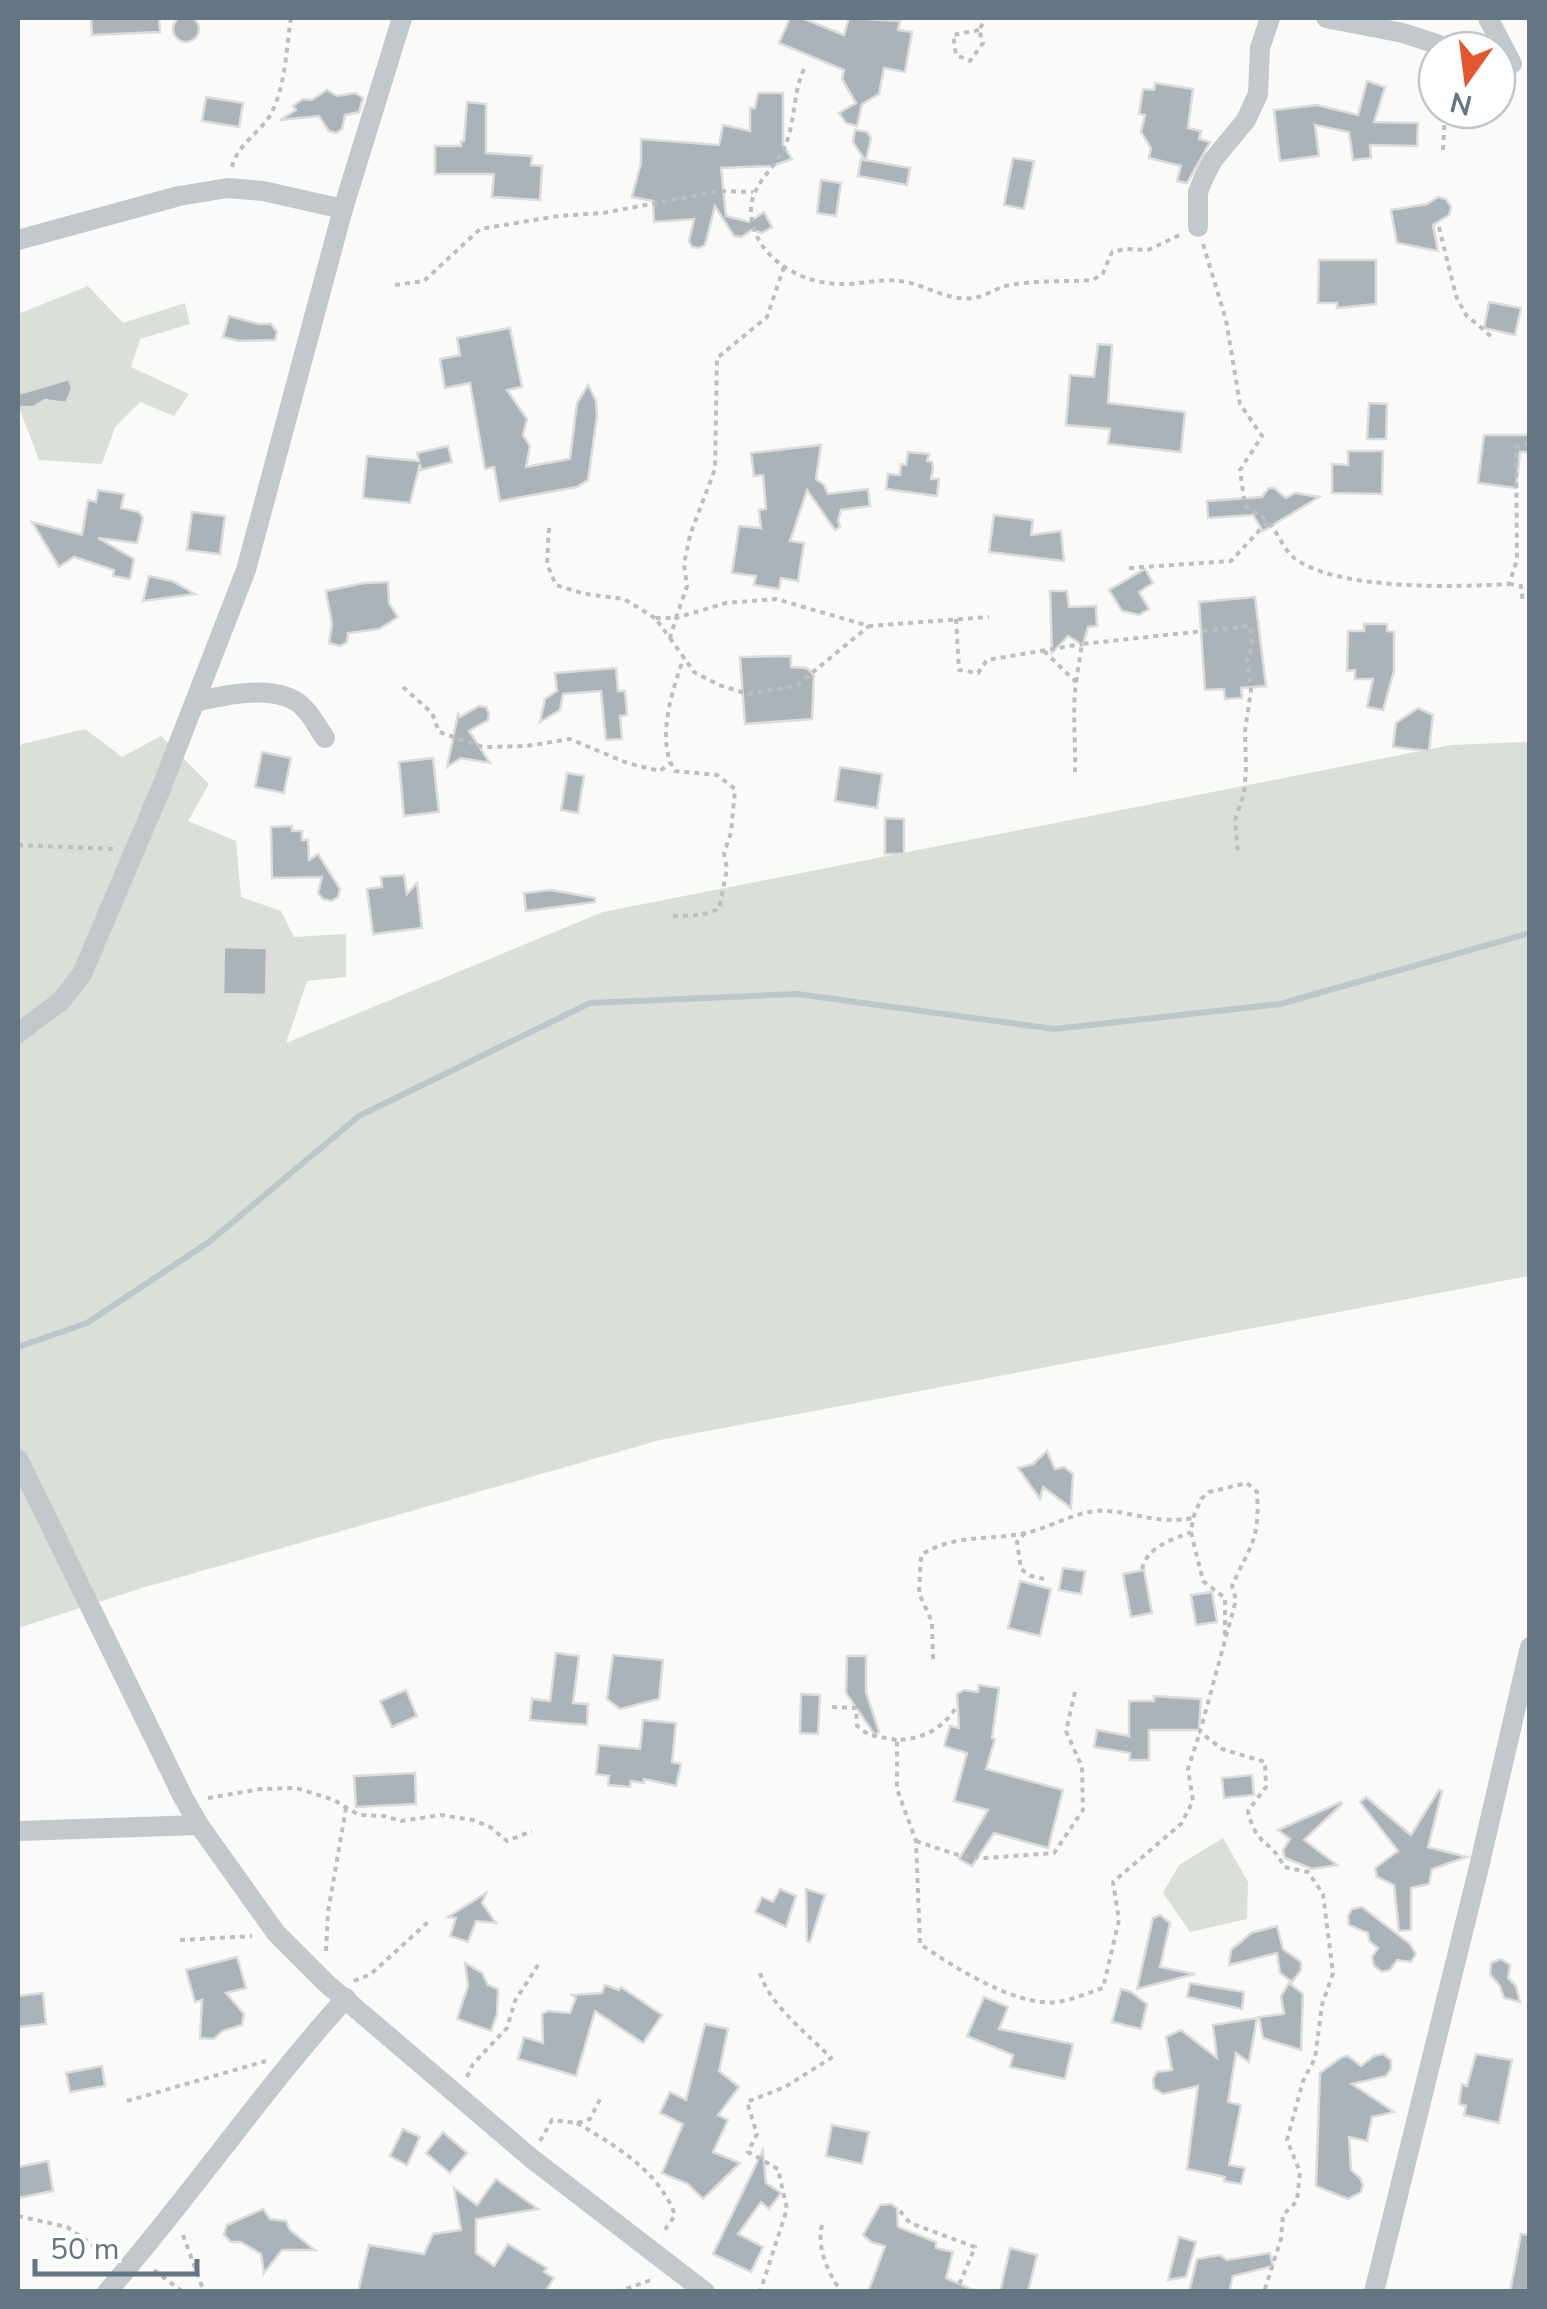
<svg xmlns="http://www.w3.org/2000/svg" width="1547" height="2309" font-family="'Nunito Sans',sans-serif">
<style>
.green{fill:#dadfd7}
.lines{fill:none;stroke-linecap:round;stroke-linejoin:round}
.stream{stroke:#bbc7cb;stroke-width:6}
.building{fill:#aab3b9;stroke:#dcdcda;stroke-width:2.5}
.path{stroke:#bbbfc2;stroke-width:4;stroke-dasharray:5 5;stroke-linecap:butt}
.street{stroke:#c3c8cc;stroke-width:20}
</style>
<rect width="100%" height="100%" fill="#fafaf8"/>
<g class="green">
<polygon points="88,286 123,323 185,303 190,324 140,339 131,367 189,394 174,416 140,402 115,427 102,464 39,460 18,405 18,314"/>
<polygon points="85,729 122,757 161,736 209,784 188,821 236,841 241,897 281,911 294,937 346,934 346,977 307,981 286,1043 603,912 1451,745 1529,742 1529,1276 660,1440 142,1588 18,1628 18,750 22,744"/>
<polygon points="1223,1838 1248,1882 1247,1919 1190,1932 1163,1893 1179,1865"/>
</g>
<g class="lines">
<polyline class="stream" points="18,1347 87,1323 209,1242 359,1116 590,1003 797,994 1054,1029 1280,1004 1530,933"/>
</g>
<g class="building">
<circle cx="186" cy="29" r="13"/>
<polygon points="91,18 159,18 160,32 92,35"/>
<polygon points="790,18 802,18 844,35 849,18 900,21 898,30 912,32 905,72 884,68 879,94 862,104 857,126 846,123 839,113 856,103 842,79 844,70 779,43"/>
<polygon points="1367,81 1385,87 1374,122 1418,123 1417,146 1370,145 1371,158 1353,160 1349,132 1315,125 1319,156 1280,161 1274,110 1317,105 1358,115"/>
<polygon points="1155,83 1193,89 1188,128 1201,131 1199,139 1210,142 1187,183 1177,181 1181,166 1149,158 1151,148 1141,132 1145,115 1139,114 1143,89 1154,90"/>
<polygon points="327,90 337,96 355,93 363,98 359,112 345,115 342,129 336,133 329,131 319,116 280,120 296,110 293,106 303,99 312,100"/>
<polygon points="758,93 783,93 783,145 792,159 772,166 721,168 726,216 749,222 764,212 772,227 762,233 752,230 741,237 734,236 715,206 705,245 699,248 692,247 689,241 694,219 654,222 653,201 632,197 641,163 641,139 719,145 723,125 750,131 750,108 755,108"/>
<polygon points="206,97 243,103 239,127 202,121"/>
<polygon points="467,102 486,104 486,153 532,156 531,165 542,166 540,200 492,197 494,174 435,174 435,146 461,146 461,141 464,141"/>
<polygon points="855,130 867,132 871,138 866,160 910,168 907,185 858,176 861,159 865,160 853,142"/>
<polygon points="1013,158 1034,161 1024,209 1004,205"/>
<polygon points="821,180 841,183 836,216 817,213"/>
<polygon points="1438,197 1446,199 1451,207 1449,215 1433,225 1438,251 1397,243 1391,210 1427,204"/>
<polygon points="1319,260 1376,260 1376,304 1337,308 1337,303 1318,303"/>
<polygon points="1489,302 1521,308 1515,335 1484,328"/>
<polygon points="229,316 259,324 271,324 277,332 275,340 239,341 223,337"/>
<polygon points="510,328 522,387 507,390 527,419 523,435 530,446 526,467 570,459 577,403 588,385 596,401 597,416 588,480 577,487 500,501 494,467 485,469 470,383 445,388 440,359 460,355 457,338"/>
<polygon points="1098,344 1112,345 1108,403 1185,412 1181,452 1108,444 1110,429 1066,425 1070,375 1094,377"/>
<polygon points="69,379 72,389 66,403 45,400 33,407 18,407 18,394"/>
<polygon points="1369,403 1387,404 1386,439 1367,439"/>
<polygon points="1484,435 1530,435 1530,452 1520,452 1516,488 1478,483"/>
<polygon points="821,445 816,479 824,485 828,494 868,489 870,506 841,510 838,521 840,527 835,530 807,490 790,541 804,543 798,581 781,578 779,589 754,585 756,576 732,573 739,526 761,528 759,510 766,509 763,475 754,476 751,453"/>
<polygon points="448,446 452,462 421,470 420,464 410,503 363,498 367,456 419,461 417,453"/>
<polygon points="1348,451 1383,451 1382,494 1332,493 1332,464 1348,465"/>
<polygon points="908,452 929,454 927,461 932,462 933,469 931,479 939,479 937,496 886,489 888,474 900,475 901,464 906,465"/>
<polygon points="1269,488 1274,488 1286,498 1295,493 1319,497 1263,531 1253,515 1208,518 1207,501 1262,497"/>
<polygon points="98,490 124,494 121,508 139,512 143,518 137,543 98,538 134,559 130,579 113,576 114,570 74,557 59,567 32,522 82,535 88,500 96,502"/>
<polygon points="192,512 225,516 220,554 187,550"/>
<polygon points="994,515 1033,520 1031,535 1061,531 1064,561 989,552"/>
<polygon points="1145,569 1153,583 1139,592 1149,609 1139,615 1122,611 1109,590"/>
<polygon points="149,576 172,581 195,594 143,601"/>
<polygon points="388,582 389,603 398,617 379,629 348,633 347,642 340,646 329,643 332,624 326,591 364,583"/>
<polygon points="1050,591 1067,591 1069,607 1096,606 1097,626 1088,627 1083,645 1068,636 1052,653"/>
<polygon points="1255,597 1266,686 1241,688 1242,698 1225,699 1224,689 1205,690 1199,602"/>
<polygon points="1364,624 1387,624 1387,631 1394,632 1394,671 1383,710 1367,707 1373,679 1355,679 1355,670 1347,671 1348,631 1364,631"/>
<polygon points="791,656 791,667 807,668 814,675 812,719 745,724 740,657"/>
<polygon points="616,668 618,691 625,691 627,715 620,716 622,739 606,740 601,691 563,694 560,710 540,722 545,699 557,691 555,673"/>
<polygon points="479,706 486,707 489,713 488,720 469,731 490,763 461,758 447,767 458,714 460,717"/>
<polygon points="1418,708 1433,715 1429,751 1393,747 1396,723"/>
<polygon points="262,752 291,758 284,793 255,787"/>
<polygon points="433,758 439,812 404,816 399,762"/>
<polygon points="840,767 882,774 877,808 835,801"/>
<polygon points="567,773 584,776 578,813 561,810"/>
<polygon points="885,818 904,819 904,854 885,854"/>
<polygon points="292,826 292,831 302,831 302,840 308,840 309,860 318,854 340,889 338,897 331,901 323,899 318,893 322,877 272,878 271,827"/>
<polygon points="404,875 407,894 417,883 422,928 373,934 367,889 382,887 381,877"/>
<polygon points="551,890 595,898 595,902 526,911 524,893"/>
<polygon points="224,947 267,948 266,995 223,994"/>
<polygon points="1047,1451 1055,1469 1064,1467 1073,1474 1071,1508 1043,1487 1040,1499 1018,1468 1033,1464"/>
<polygon points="1063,1568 1085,1571 1081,1594 1059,1590"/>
<polygon points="1144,1570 1152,1613 1131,1617 1123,1574"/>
<polygon points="1020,1581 1051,1589 1040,1636 1008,1628"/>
<polygon points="1212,1592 1217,1622 1196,1625 1191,1595"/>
<polygon points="556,1653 579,1656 573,1703 588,1704 587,1725 530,1720 532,1699 550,1701"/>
<polygon points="613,1655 663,1660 659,1699 620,1709 607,1699"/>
<polygon points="847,1656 866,1656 866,1692 879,1732 875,1735 846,1693"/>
<polygon points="979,1685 999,1688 992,1738 995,1739 986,1769 1063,1790 1048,1848 994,1833 972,1866 959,1859 988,1810 954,1801 967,1753 944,1746 950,1726 959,1728 957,1694 964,1690 978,1692"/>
<polygon points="406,1690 417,1716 392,1727 380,1701"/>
<polygon points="801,1694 820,1695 818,1734 800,1733"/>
<polygon points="1154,1696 1201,1699 1199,1730 1149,1730 1149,1760 1130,1760 1130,1753 1094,1747 1097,1730 1129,1736 1129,1701 1154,1701"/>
<polygon points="643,1720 676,1723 672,1762 681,1764 676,1786 644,1779 644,1783 631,1781 630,1787 608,1785 609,1776 596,1774 599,1745 640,1749"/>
<polygon points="415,1773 416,1804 356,1807 354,1776"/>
<polygon points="1252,1775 1254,1795 1224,1798 1222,1778"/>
<polygon points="1439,1790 1442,1791 1428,1847 1467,1857 1432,1869 1429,1884 1411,1888 1411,1930 1399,1931 1394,1885 1377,1877 1375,1868 1398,1851 1360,1802 1366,1797 1411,1835"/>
<polygon points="1341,1802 1342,1804 1304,1840 1337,1865 1312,1869 1285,1858 1283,1850 1290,1839 1278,1830"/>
<polygon points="780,1889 796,1896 786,1927 755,1912 762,1897 773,1902"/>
<polygon points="806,1889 825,1895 810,1942 807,1941"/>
<polygon points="486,1893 482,1903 496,1923 476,1921 468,1942 450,1936 456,1918 448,1917"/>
<polygon points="1362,1907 1410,1944 1416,1954 1411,1962 1397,1960 1390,1970 1382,1972 1374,1966 1372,1957 1378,1948 1369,1941 1368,1933 1349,1925 1348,1916 1352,1909"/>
<polygon points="1160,1915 1170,1923 1160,1967 1195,1974 1137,1989 1153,1918"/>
<polygon points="1277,1926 1283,1949 1301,1962 1301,1970 1292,1982 1280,1973 1277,1953 1229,1965 1231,1950 1251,1933"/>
<polygon points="237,1957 246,1988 226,1993 244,2014 242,2025 222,2031 214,2039 200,2038 202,2000 195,2002 186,1970"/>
<polygon points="1501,1959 1510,1965 1508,1978 1516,1986 1520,2002 1504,1998 1500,1986 1490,1974 1491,1963"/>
<polygon points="465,1963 482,1973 488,1985 498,1989 497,2014 491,2031 457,2019 468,1986"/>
<polygon points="1190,1983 1244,1992 1242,2009 1187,1997"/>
<polygon points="1289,1983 1303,1994 1301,2050 1263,2038 1259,2017 1284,2014 1281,1996"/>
<polygon points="605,1985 619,1990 621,1987 662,2015 643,2043 595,2011 576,2076 518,2059 524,2037 543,2043 542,2014 548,2011 570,2013 576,1998 572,1995 602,1993"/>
<polygon points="1121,1989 1131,1992 1147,2004 1141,2029 1112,2022"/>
<polygon points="43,1993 46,2024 18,2027 18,1996"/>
<polygon points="984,1997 1008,2007 999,2029 1073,2044 1065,2079 1010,2067 1013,2055 967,2036"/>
<polygon points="1257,2018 1249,2062 1236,2053 1228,2102 1241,2105 1229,2165 1245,2168 1241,2184 1224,2181 1225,2177 1187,2169 1198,2086 1163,2094 1154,2088 1153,2079 1157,2072 1172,2070 1166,2037 1181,2030 1217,2058 1213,2025"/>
<polygon points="705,2024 728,2029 719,2071 739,2087 718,2115 728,2120 713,2152 740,2163 703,2199 688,2184 662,2173 683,2124 660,2113 670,2092 686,2100"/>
<polygon points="1383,2054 1391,2060 1391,2069 1386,2076 1352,2084 1394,2112 1372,2117 1367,2141 1349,2137 1351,2170 1360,2178 1363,2185 1361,2192 1348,2199 1316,2186 1320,2073 1342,2057 1348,2056 1361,2066 1374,2056"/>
<polygon points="1476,2054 1512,2060 1499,2123 1464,2115 1466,2106 1459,2104 1462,2084 1467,2086"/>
<polygon points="102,2066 105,2086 70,2092 66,2073"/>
<polygon points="832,2125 869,2132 862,2164 826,2156"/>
<polygon points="403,2129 420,2137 407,2165 390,2156"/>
<polygon points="443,2132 467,2153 450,2173 426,2153"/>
<polygon points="763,2150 766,2183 781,2193 769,2209 761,2202 738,2234 763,2247 751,2272 713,2254"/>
<polygon points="48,2161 53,2191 18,2198 18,2167"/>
<polygon points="496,2179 538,2209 476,2219 476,2253 494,2266 508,2244 547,2268 544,2272 554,2278 545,2292 358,2292 369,2245 424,2254 433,2234 461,2230 454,2188 477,2205"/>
<polygon points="891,2204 897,2208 898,2227 936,2242 936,2248 953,2252 946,2278 978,2292 868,2292 885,2246 871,2242 863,2235 880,2205"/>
<polygon points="263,2209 270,2219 286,2221 290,2230 315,2250 282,2250 264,2273 261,2254 241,2242 231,2242 224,2235 227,2225"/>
<polygon points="1521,2234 1530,2235 1530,2292 1510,2292"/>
<polygon points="1179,2237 1196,2242 1186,2277 1168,2280"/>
<polygon points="1010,2248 1037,2255 1028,2292 1000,2292"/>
<polygon points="1270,2253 1273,2266 1233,2276 1229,2292 1189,2292 1197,2259 1220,2255 1227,2260"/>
</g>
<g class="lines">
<g class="path">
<polyline points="979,30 953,35 956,55 970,61 983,43 979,30 986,18"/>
<path d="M804 69C792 95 796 125 783 150 773 170 752 185 751 208 750 254 797 283 839 284 859 285 881 278 900 281 925 284 948 302 974 298 986 296 997 287 1010 285 1037 280 1066 282 1093 280L1103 273 1112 252 1125 249 1148 250 1182 234"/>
<polyline points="1443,150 1445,110"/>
<path d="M232 167C237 145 258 134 269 117 286 89 286 49 291 18"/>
<polyline points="1439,227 1456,296 1466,315 1492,337"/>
<path d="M1203 244 1226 320 1240 404 1262 436 1240 470 1245 506C1254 512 1264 517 1271 525 1278 534 1284 549 1293 557 1334 591 1458 587 1509 584L1517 560 1516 447 1530 443"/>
<polyline points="784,267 767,317 717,358 715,469 690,535 684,564 687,586 676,618 655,618 670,638 676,618 726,603 776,599 869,626 989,617"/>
<polyline points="395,285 424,281 480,229 558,216 603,213 720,191 753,192"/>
<polyline points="549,528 547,564 556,585 585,594 624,599 655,618"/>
<polyline points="1129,568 1231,561 1268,521"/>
<polyline points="1509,584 1521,586 1523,603"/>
<polyline points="956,619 959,670 978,673 987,660 1082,644"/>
<polyline points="670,638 694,672 719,685 748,694 796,686 869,626"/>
<path d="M1044 651 1076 682C1072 713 1076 742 1075 772"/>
<polyline points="1076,682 1082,644 1250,626 1252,645 1247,662 1251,690 1245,731 1246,768 1244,794 1235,820 1238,853"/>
<polyline points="403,687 432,713 439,732 483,747 526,746 570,739 627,763 660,771 670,763"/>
<polyline points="18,845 114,849"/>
<path d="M673 916 701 915 719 909 727 869 724 853 731 833 735 789 717 775 675 771C655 740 673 688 684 657"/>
<polyline points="1025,1533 1017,1542 1021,1569 1031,1576 1049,1580"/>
<path d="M1142 1569C1147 1547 1171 1540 1191 1532"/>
<path d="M1225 1635V1598L1203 1581 1191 1532 1193 1518 1201 1499 1209 1492 1247 1483 1257 1492C1260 1542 1250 1545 1232 1586L1236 1600 1200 1732 1222 1749 1265 1762 1266 1787 1248 1811C1256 1848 1272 1839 1284 1867L1308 1872 1323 1894 1333 1973 1322 2005 1315 2058 1303 2081 1287 2140 1300 2172 1297 2201 1283 2215 1281 2239 1264 2292"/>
<path d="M933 1659 932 1622 919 1593 921 1555C956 1533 989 1541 1026 1533 1053 1527 1080 1508 1108 1511 1140 1514 1159 1524 1193 1518"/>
<polyline points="832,1707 856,1708 857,1726 869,1735 897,1740"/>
<path d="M955 1709C941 1730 922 1739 897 1740V1789L916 1841 920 1944C954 1967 1016 2007 1057 2002 1072 2000 1088 1993 1103 1988L1119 1920 1113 1882 1181 1824 1193 1801 1188 1769 1200 1732"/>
<polyline points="208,1798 261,1789 296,1788 334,1800 359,1815 384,1816 401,1821 441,1815 473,1820 490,1827 507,1841 532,1831"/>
<polyline points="916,1841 961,1856 985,1858 1054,1853 1083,1810 1082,1767 1066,1731 1075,1692"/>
<polyline points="180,1940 252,1936"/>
<polyline points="326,1951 328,1912 346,1808"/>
<path d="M760 1973C770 2006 808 2034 831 2058L785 2087 747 2102 757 2134 748 2152 778 2169 787 2209 760 2292"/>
<polyline points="354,1981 371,1974 428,1922"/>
<polyline points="467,2077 473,2064 507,2028 515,2001 538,1965"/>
<polyline points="127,2101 266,2061"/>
<path d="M577 2123C616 2146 659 2171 675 2215L662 2234"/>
<polyline points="540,2141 552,2120 577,2123 590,2119 601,2097"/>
<polyline points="900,2211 910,2223 975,2247 956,2292"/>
<polyline points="18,2216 67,2227 93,2245 114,2252"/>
<path d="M822 2225C817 2247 826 2268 838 2287L835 2292"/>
<polyline points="183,2235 204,2292"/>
<polyline points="154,2270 183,2292"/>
<polyline points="617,2292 654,2279"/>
</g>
<g class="street">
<polyline points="1326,18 1403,33 1455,50"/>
<polyline points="1488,18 1512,64"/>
<polyline points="1198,227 1198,192 1204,177 1213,160 1246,120 1258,94 1260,48 1270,18"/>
<polyline points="18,240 179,196 228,188 263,191 343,209"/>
<path d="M195 702C224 695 277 683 302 706 311 714 318 728 325 738"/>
<polyline points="18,1033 61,1001 82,974 162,786 246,570 343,209 402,18"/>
<polyline points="18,1459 183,1797 199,1825 276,1933 326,1983 531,2158 705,2292"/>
<polyline points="18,1831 199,1825"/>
<path d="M107 2292C190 2197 261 2092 346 1998"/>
<polyline points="1374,2292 1479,1867 1530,1647"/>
</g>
</g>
<rect width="1547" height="2309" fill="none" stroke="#657683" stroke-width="40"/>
<g transform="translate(1467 80) rotate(194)"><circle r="48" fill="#ffffff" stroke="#c1c8cd" stroke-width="2.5"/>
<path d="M0-8L18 38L0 25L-18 38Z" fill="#e4572e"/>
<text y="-15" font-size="28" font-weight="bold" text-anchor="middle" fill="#657683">N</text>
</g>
<path d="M35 2259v15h162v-15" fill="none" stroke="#657683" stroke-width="5"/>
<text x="50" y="2259" font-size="30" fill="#657683" stroke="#ffffff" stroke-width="8" paint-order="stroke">50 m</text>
</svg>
